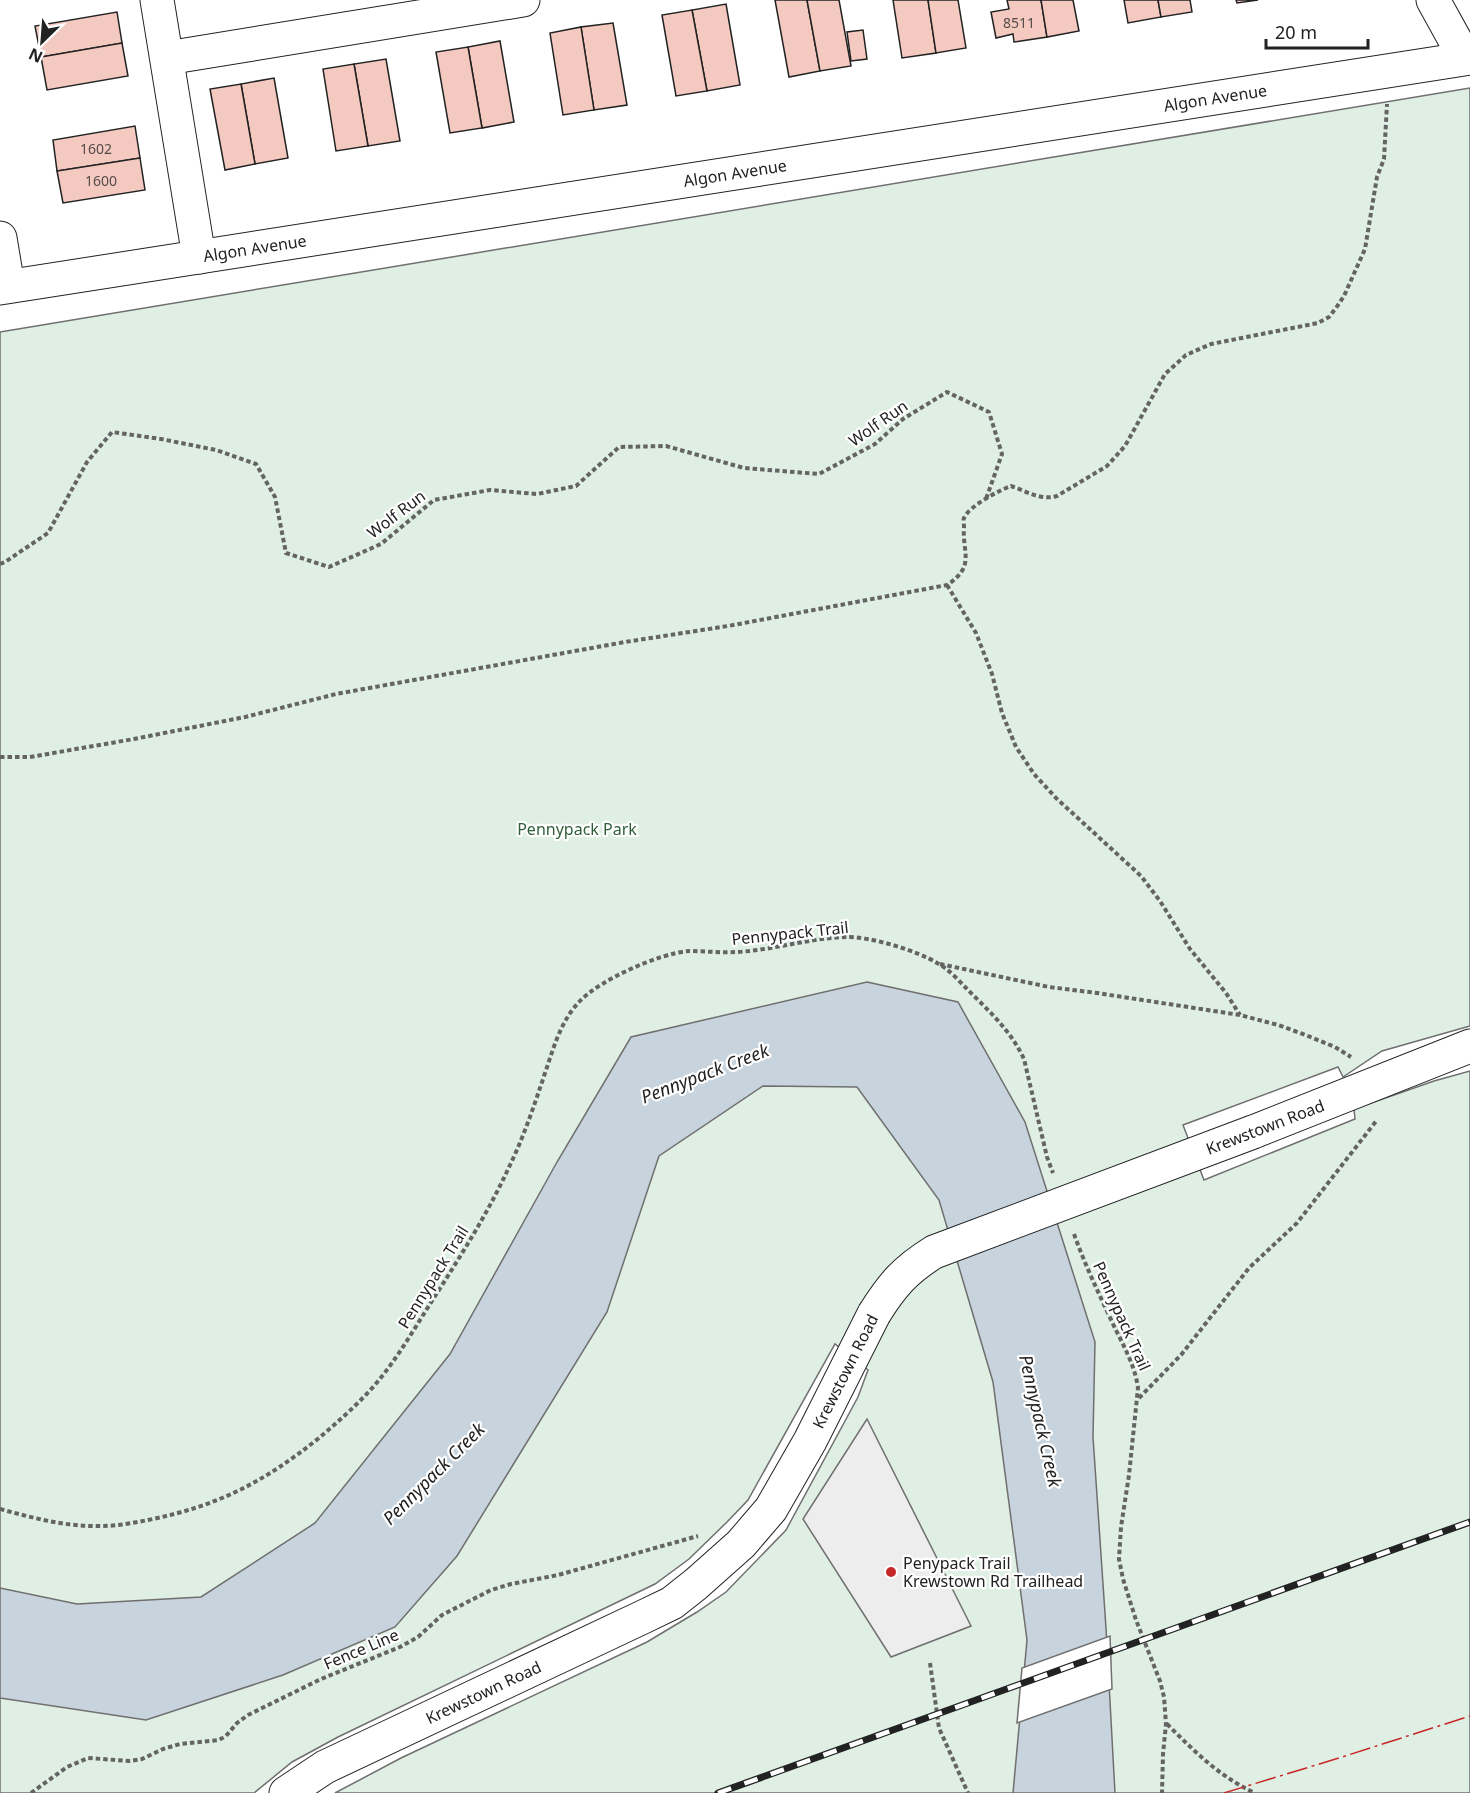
<svg xmlns="http://www.w3.org/2000/svg" width="1470" height="1793" font-family="'Noto Sans',sans-serif">
<style>
.green{fill:#e0efe3;stroke:#6f6f6f;stroke-width:1.5}
.parking{fill:#ededed;stroke:#6f6f6f;stroke-width:1.5}
.water{fill:#c7d3dd;stroke:#6f6f6f;stroke-width:1.5}
.pier{fill:#fff;stroke:#6f6f6f;stroke-width:1.5}
.building{fill:#f3c9c0;stroke:#222;stroke-width:1.5}
.lines{fill:none;stroke-linecap:round;stroke-linejoin:round}
.minor-casing{stroke:#222;stroke-width:35}
.path{stroke:#646464;stroke-width:4;stroke-dasharray:4.5 3;stroke-linecap:butt}
.minor{stroke:#fff;stroke-width:33}
.rail-casing{stroke:#222;stroke-width:7}
.rail{stroke:#fff;stroke-width:4.5;stroke-dasharray:14;stroke-linecap:butt}
.minor-bridge-casing{stroke:#222;stroke-width:35;stroke-linecap:butt}
.minor-bridge{stroke:#fff;stroke-width:33}
.power{stroke:#c62828;stroke-width:1.5;stroke-dasharray:21 4.5 3 4.5;stroke-linecap:butt}
.poi-dot{fill:#c62828;stroke:#fff;stroke-width:2}
.labels{text-anchor:middle;stroke-width:4.5;stroke-linejoin:round;paint-order:stroke}
.number-label{font-size:14px;fill:#564c4a}
.street-label{font-size:16px;fill:#222;stroke:#fff}
.park-label{font-size:16px;fill:#2f5e38;stroke:#fff}
.poi-label{font-size:16px;fill:#222;stroke:#fff;text-anchor:start}
.water-label{font-size:18px;font-style:italic;fill:#222;stroke:#fff}
</style>
<rect width="100%" height="100%" fill="#fff"/>
<polygon class="green" points="1470,88 1470,1026 1382,1051 1343,1077 1338,1067 1183,1125 1204,1180 1355,1119 1354,1109 1434,1081 1470,1071 1470,1793 335,1793 401,1758 647,1642 697,1612 726,1592 786,1530 858,1397 868,1370 835,1344 748,1500 727,1522 689,1559 655,1584 338,1737 292,1762 254,1793 0,1793 0,332"/>
<polygon class="parking" points="867,1419 971,1626 891,1657 803,1519"/>
<polygon class="water" points="867,982 958,1002 1025,1122 1095,1342 1093,1437 1106,1628 1115,1793 1013,1793 1027,1640 993,1382 939,1200 857,1087 763,1086 659,1156 607,1312 457,1556 395,1627 283,1675 146,1720 0,1698 0,1588 77,1604 201,1597 315,1523 450,1354 557,1162 631,1037"/>
<polygon class="pier" points="1110,1636 1112,1689 1017,1723 1022,1668"/>
<g class="building">
<polygon points="775,0 807,0 820,71 789,77"/>
<polygon points="807,0 839,0 851,66 820,71"/>
<polygon points="893,0 928,0 936,53 902,58"/>
<polygon points="928,0 958,0 966,48 936,53"/>
<polygon points="1007,0 1041,0 1047,37 1014,42 1013,34 996,38 991,12 1009,9"/>
<polygon points="1041,0 1073,0 1079,31 1047,37"/>
<polygon points="1124,0 1158,0 1161,17 1128,23"/>
<polygon points="1158,0 1190,0 1192,12 1161,17"/>
<polygon points="1236,0 1258,0 1237,3"/>
<polygon points="726,4 740,85 707,91 692,10"/>
<polygon points="692,10 707,91 676,96 662,15"/>
<polygon points="117,12 122,43 41,57 35,26"/>
<polygon points="613,23 627,105 594,110 581,27"/>
<polygon points="581,27 594,110 563,115 550,33"/>
<polygon points="863,30 867,59 851,61 847,32"/>
<polygon points="500,41 514,122 482,128 468,47"/>
<polygon points="122,43 128,76 47,90 41,57"/>
<polygon points="468,47 482,128 450,133 436,52"/>
<polygon points="386,59 400,141 368,146 354,64"/>
<polygon points="354,64 368,146 336,151 323,69"/>
<polygon points="274,78 288,158 255,164 241,84"/>
<polygon points="241,84 255,164 225,170 210,89"/>
<polygon points="135,126 140,158 57,171 53,140"/>
<polygon points="140,158 145,190 63,203 57,171"/>
</g>
<g class="lines">
<g class="minor-casing">
<g id="minor">
<polyline points="157,0 199,257"/>
<polyline points="1433,0 1465,58"/>
<polyline points="167,58 523,0"/>
<polyline points="0,238 8,286"/>
<path id="s1" d="M0 288 1470 58"/>
<polyline points="1253,1132 1470,1046"/>
<path id="s2" d="M286 1793 325 1767 643 1617 672 1603 696 1584 741 1544 771 1509 810 1441 874 1314"/>
</g>
</g>
<g class="path">
<polyline points="0,564 5,562 48,533 87,462 112,432 161,439 216,450 256,464 275,497 286,553 329,567 381,544 434,500 490,490 537,494 576,486 619,447 666,446 744,468 819,474 875,444 903,419 947,392 989,412 1002,454 986,499"/>
<polyline points="947,585 976,633 992,674 1002,713 1016,747 1034,774 1056,798 1141,876 1160,901 1190,949 1226,993 1240,1015"/>
<path d="M0 757H30L134 739 245 717 336 694 625 642 728 626 947 585C976 566 962 553 964 527 964 524 963 520 964 518 969 506 1000 490 1011 486 1026 491 1041 501 1057 496L1107 466 1125 446 1165 374 1186 355 1211 344 1318 323 1329 317 1336 308 1344 296 1365 249 1377 177 1384 159 1387 104"/>
<polyline points="940,964 1049,987 1097,993 1240,1015 1278,1025 1303,1034 1335,1047 1351,1057"/>
<path d="M1074 1234C1085 1265 1099 1294 1113 1324 1123 1345 1135 1365 1138 1388L1129 1475 1121 1527 1119 1559 1123 1579 1136 1620 1160 1681 1164 1697 1166 1724 1163 1754 1162 1793"/>
<polyline points="1139,1398 1181,1355 1249,1268 1297,1223 1377,1120"/>
<path d="M0 1509C33 1518 67 1527 101 1526 117 1526 133 1523 148 1520 218 1506 264 1482 319 1438 338 1422 357 1405 374 1386 399 1357 418 1322 439 1290 465 1249 490 1209 510 1165 524 1136 534 1106 544 1076 553 1050 560 1022 579 1002 599 980 660 953 689 951 705 951 721 953 737 952 774 950 809 938 846 937 869 936 918 951 937 963 949 969 959 981 968 990 989 1011 1011 1031 1024 1059L1047 1157 1053 1173"/>
<polyline points="930,1663 939,1728 968,1793"/>
<path d="M1167 1724C1194 1751 1220 1777 1255 1793"/>
<polyline points="31,1793 67,1767 88,1758 130,1761 142,1759 163,1749 180,1744 219,1740 226,1736 237,1723 248,1715 321,1679 400,1647 418,1637 442,1615 491,1590 511,1584 558,1575 698,1536"/>
</g>
<use href="#minor" class="minor"/>
<g class="rail-casing">
<polyline id="rail" points="718,1793 1470,1522"/>
</g>
<use href="#rail" class="rail"/>
<g class="minor-bridge-casing">
<path id="minor-bridge" d="M874 1314C892 1285 905 1270 934 1252L1253 1132"/>
</g>
<use href="#minor-bridge" class="minor-bridge"/>
<polyline class="power" points="1224,1793 1339,1758 1470,1716"/>
</g>
<circle class="poi-dot" cx="891" cy="1572" r="6"/>
<g class="labels">
<g class="number-label">
<text x="1019" y="28">8511</text>
<text x="96" y="154">1602</text>
<text x="101" y="186">1600</text>
</g>
<g class="street-label">
<text dy="6" stroke="none"><textPath href="#s1" startOffset="1230">Algon Avenue</textPath></text>
<text dy="6" stroke="none"><textPath href="#s1" startOffset="744">Algon Avenue</textPath></text>
<text dy="6" stroke="none"><textPath href="#s1" startOffset="258">Algon Avenue</textPath></text>
<text transform="translate(878 423) rotate(-35)" y="6">Wolf Run</text>
<text transform="translate(396 514) rotate(-37)" y="6">Wolf Run</text>
<text transform="translate(790 933) rotate(-6)" y="6">Pennypack Trail</text>
<text transform="translate(1265 1127) rotate(-21)" y="6">Krewstown Road</text>
<text transform="translate(433 1277) rotate(-58)" y="6">Pennypack Trail</text>
<text transform="translate(1122 1316) rotate(66)" y="6">Pennypack Trail</text>
<text dy="6" stroke="none"><textPath href="#s2" startOffset="724">Krewstown Road</textPath></text>
<text transform="translate(361 1649) rotate(-23)" y="6">Fence Line</text>
<text dy="6" stroke="none"><textPath href="#s2" startOffset="222">Krewstown Road</textPath></text>
</g>
<g class="park-label">
<text x="577" y="835">Pennypack Park</text>
</g>
<g class="poi-label">
<text x="903" y="1569">Penypack Trail<tspan x="903" dy="18">Krewstown Rd Trailhead</tspan></text>
</g>
<g class="water-label">
<text transform="translate(705 1074) rotate(-21)" y="6">Pennypack Creek</text>
<text transform="translate(1040 1421) rotate(77)" y="6">Pennypack Creek</text>
<text transform="translate(434 1474) rotate(-45)" y="6">Pennypack Creek</text>
</g>
</g>
<g transform="translate(42 42) rotate(205)" stroke="#ffffff" stroke-width="4.5" paint-order="stroke">
<path d="M0-4.5L10 22L0 15L-10 22Z" fill="#222222"/>
<text y="-9" font-size="16" font-weight="bold" text-anchor="middle" fill="#222222">N</text>
</g>
<path d="M1266 39v9h102v-9" fill="none" stroke="#222222" stroke-width="3"/>
<text x="1275" y="39" font-size="18" fill="#222222" stroke="#ffffff" stroke-width="4.5" paint-order="stroke">20 m</text>
</svg>
